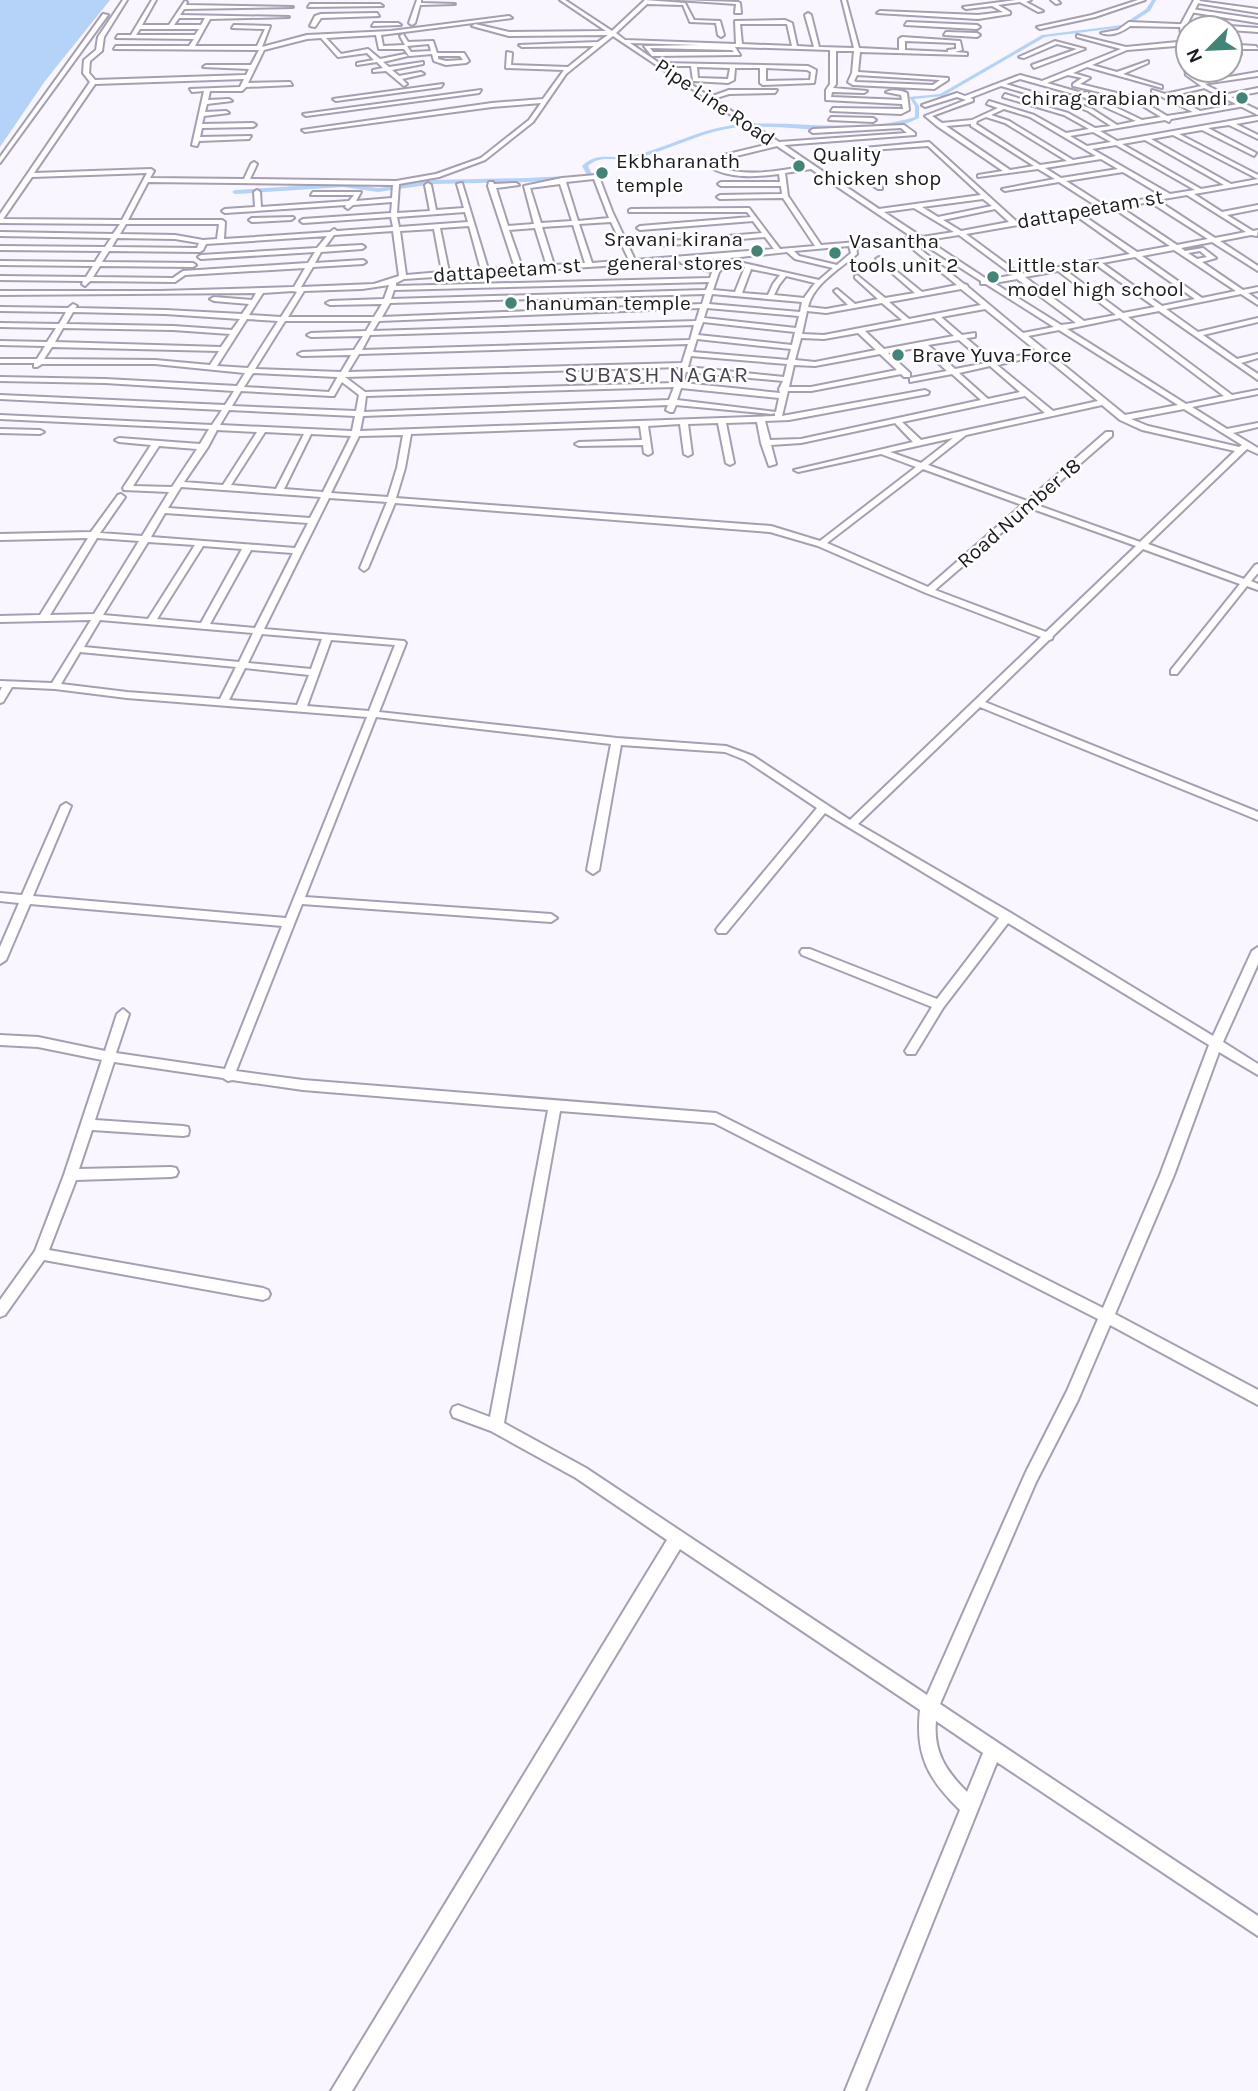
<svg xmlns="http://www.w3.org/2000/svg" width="1258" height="2091" font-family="Karla,sans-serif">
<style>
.water{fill:#b5d2f9}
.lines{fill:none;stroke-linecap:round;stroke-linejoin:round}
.canal{fill:#b5d2f9;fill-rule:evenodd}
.minor-casing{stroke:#a69fb2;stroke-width:4}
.major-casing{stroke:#a69fb2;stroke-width:4}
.minor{fill:#fff;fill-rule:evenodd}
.major{fill:#fff;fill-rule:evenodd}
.poi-dot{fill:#428475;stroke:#fff;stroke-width:2.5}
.labels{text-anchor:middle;stroke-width:5;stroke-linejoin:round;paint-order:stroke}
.far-poi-label{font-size:21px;fill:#1c1a21;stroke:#fff;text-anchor:start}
.far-street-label{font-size:21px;fill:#1c1a21;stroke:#fff}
.far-neighbourhood-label{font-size:23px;letter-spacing:2px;fill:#4b4556;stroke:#fff}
</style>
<rect width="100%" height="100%" fill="#f9f6ff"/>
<polygon class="water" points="0,0 110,0 45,81 0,147"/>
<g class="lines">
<path class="canal" d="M1152 0H1156L1150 11 1125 27 1045 37 943 96 914 99 919 106V118C867 144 790 121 732 128 698 133 667 151 634 159 618 162 600 154 588 166L593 176 590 178 527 182 434 184 378 192 343 187 235 194 232 192 235 190 343 183 378 188 434 180 527 178 587 175 582 166C597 151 614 160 632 156 667 148 699 129 734 125 795 119 855 135 915 117V106L909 97 940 94 1042 35 1122 25 1146 9Z"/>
<g class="minor-casing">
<g id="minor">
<path d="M123 0H127L104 37 102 51 90 61 89 73 95 80 246 75 249 69 203 67 206 65H251L259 50 114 49 116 46H189L194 39 116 38 118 35H131L152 0H156L142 25H169L185 1 187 2 186 5 293 7 184 9 180 15 289 17 210 19 195 46H257L265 29 232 28 234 25 270 26 262 47 307 35 391 31 509 16 512 18 381 35 383 46 405 45 400 36 403 34 408 42 433 41 437 53H464L469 61 466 63 446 65 434 61 432 54 409 56 404 49H379L376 35 326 38 341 54 368 49 380 59 405 54 408 56 383 62 389 67 423 62V64L392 70 399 76 421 72 424 74 402 79 407 84 404 86 386 71 373 72V70L383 68 377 62 357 65V63L374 60 367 53 338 57 321 38 307 39 264 50 248 83 290 82 292 85 246 87 242 91H210L208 100 229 99 232 101 207 104 205 112 226 111 229 113 204 116 202 124 253 123 256 125 253 127 202 128 200 137 251 136 249 139 199 141 197 146 192 145 204 91 192 92 190 89 240 87 244 79 95 84 34 173 151 169 154 171 150 178 244 179 251 164 254 162 257 164 250 179 396 181 436 174 481 158 529 120 541 103 492 107 305 132 302 130 492 103 543 99 564 70 506 68 507 52 512 53 511 65 568 67 594 46 522 47 519 45 598 42 608 35 509 36 472 26 475 24 509 32 606 31 560 0H565L612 31 645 0 685 3 694 20 720 21 724 35 721 37 718 35 716 23 690 22 683 5 647 4 616 33 625 40 736 44 735 21 785 20 792 23 797 46 814 47 805 15 808 13 811 15 819 47 854 48 842 0H846L859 48 899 50V39L902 37 960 41 962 50 955 52 967 53V55L860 52 858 72 948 78V80L934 89 853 85 848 82 852 73 854 51H836V84L833 88 867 91 864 93 832 92 831 97 902 100 901 95 886 92C891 89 902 90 907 93L909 110 901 114 831 111 833 108 903 109 902 104 826 100V90L830 84V50L735 47 740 55 652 56 644 46 700 45 630 43 659 63 808 66 816 70 814 83 763 85 760 83V68H735L734 80 728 83 693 81 691 66H664L710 97 729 90H777L775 93 729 94 713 99 779 142 907 133 901 128 813 133 810 131 813 129 904 125 915 133V135L784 145 837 181 869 176V178L882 187V189H878L864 180 842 184 879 209 981 195 928 146 856 151 853 149 929 142 1016 221 1098 207 1059 182 1005 191 1002 189 1055 179 1038 169 978 177V175L1003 171 937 126 925 116 966 100 957 97 925 107 922 105 957 93 965 96 1020 75 1042 81 1121 49 1077 37V35L1126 47 1188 41V45L1127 50 1092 65 1117 72 1148 61V63L1123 74 1162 86V88L1087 67 1073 73 1090 78 1080 84 1137 98 1167 116 1193 112 1152 92V90L1165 94 1206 85 1209 87 1170 96 1184 103 1258 88V92L1189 105 1200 111 1243 103 1245 106 1171 119 1169 122 1165 120 1100 131 1117 141 1258 116V120L1236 124 1258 135V139L1229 125 1208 128 1256 153 1254 156 1202 130 1179 134 1258 175V179L1173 135 1151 139 1231 184 1258 179V183L1194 194 1222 212 1258 205V209L1227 215 1253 231 1258 230 1257 236 1251 235 1220 241 1258 266V271L1212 242 1181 248 1185 251 1203 248 1216 258 1202 262 1243 290 1258 287V291L1248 293 1258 300V305L1241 294 1166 309 1198 332 1258 318V322L1203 335 1237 359 1258 354V358L1241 363 1258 374V380L1159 311 1128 317 1232 395 1258 390V394L1192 407 1227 429 1258 423V427L1233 433 1258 448V454L1247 449 1148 544 1244 579 1255 565 1258 564V573L1251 581 1258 584V590L1247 586 1177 674H1171V670L1240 584 1143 549 1053 636 1052 639 1049 640 985 702 1258 812V820L980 707 858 824 1011 913 1213 1036 1252 951 1258 947V964L1223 1042 1258 1064V1075L1219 1052 1174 1175 1115 1314 1258 1390V1405L1110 1325 1078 1400 1036 1482 940 1704 1258 1916V1936L997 1762 865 2091H845L960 1810C928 1779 915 1755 920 1710L680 1549 352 2091H331L667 1540 576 1478 491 1431 453 1417 451 1412 453 1407 458 1405 490 1417 548 1110 303 1090 232 1080 228 1081 223 1078 114 1062 95 1120 183 1126 188 1127 189 1131 188 1135 183 1136 92 1130 79 1169 171 1167 176 1168 178 1172 176 1176 171 1177 76 1180 49 1250 263 1288 268 1290 270 1294 268 1298 263 1300 44 1260 5 1315 0 1317V1300L35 1251 64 1175 102 1060 38 1047 0 1045V1035L38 1037 105 1051 117 1014 123 1009 129 1014 116 1053 225 1069 282 926 30 904 6 960 0 964V947L19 903 0 901V893L22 895 61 806 66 803 71 806 33 896 286 918 367 717 127 698 55 689 12 687 3 702 0 703V691L2 687H0V681L52 683 91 620 0 622V616L40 615 88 538 0 540V534L91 532 118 495 121 494 125 497 100 533 142 536 169 492 124 490 123 488 151 445 119 442 115 440 119 438 200 444 209 429 0 419V415L212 425 222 410 0 399V395L225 405 234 391 105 383 0 381V377L105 379 237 386 245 373 155 364H42L37 367H34V363H0V359H37L45 346 0 345V341L47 342 56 328 0 327V323L59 324 66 312 0 311V307L68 308 73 304 77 306 75 308 165 310 242 314 249 304 214 301 210 299 214 297 252 300 256 293 0 295V291H160L294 287 305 268 185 275 175 282 90 281 85 286 82 284 83 281 0 280V276L86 277 93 266 0 265V261L95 262 102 251 0 250V246L105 247 111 238 0 236V232L113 234 120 224 0 223V214L90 82 83 73 84 60 96 50 98 37ZM179 18H205L201 25H174ZM740 24H787L792 46 742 44ZM140 29H199L195 35H136ZM613 36 773 143 724 155 708 166C729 179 755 177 779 174L780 182H721L718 184 721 186H781L782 194 720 195 717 197 720 199 783 198 815 246 780 249 749 208 631 209 629 210V212H747L751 217 640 226 637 228 640 230 753 221 762 233 660 242 657 244 660 246 765 237 774 249 635 260 612 211 599 177 596 175 562 178 524 186 534 224 508 226 496 188 519 185 516 183 494 184 493 182H489L488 186 515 268 488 269 462 183 457 184 464 208 436 210 431 185 428 183 425 185 430 211 397 213 399 184 439 177 485 160 533 122 566 74ZM905 41 956 43V49L948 50V52L905 50ZM429 44 431 51 411 52 407 46ZM650 48 732 50 734 52H653ZM438 56H460L463 60 446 61 438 59ZM697 67 730 68 728 79 698 78ZM766 68 807 70 811 72 810 80 766 81ZM857 75 940 80 933 85 856 82 854 81ZM1068 75 1082 78 1073 84V86L1133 100 1161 117 1142 120 1088 94V92L1082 93 1047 83ZM1020 79 1077 95 1064 102 1088 111 1111 126 1095 128 1068 113 1030 102 1039 96V94L1006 84ZM1001 86 1032 95 1024 100 1005 94 1003 97 1064 115 1089 129 1066 133 1034 115 989 101 987 104 998 108 972 120 942 123 932 116 973 101V99L970 98ZM1083 97 1136 121 1117 125 1092 109 1072 102ZM1004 109 1030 117 1096 156 1073 160 1009 121 991 115ZM986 117 1005 123 1067 161 1040 165 976 124 977 121ZM971 124V126L1034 166 1010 170 946 126ZM1093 132 1111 142 1087 146 1070 136ZM1145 140 1224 185 1201 189 1122 144ZM1116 145 1195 190 1170 194 1092 149ZM777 146 807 166C778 171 744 178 716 166L728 158ZM1101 159 1118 169 1061 178 1045 168ZM811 169 915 239 916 241 920 242 981 281V284H986L1054 327 1023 333 968 287 967 285 964 284 906 238 821 245 788 196 785 173ZM1123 172 1163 196 1105 206 1066 181ZM147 173 122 220 3 219 32 177ZM594 179 609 218 578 221 566 182ZM148 182 393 185 392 198 356 201 361 192H313L311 195H354L349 201 261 207 260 192 257 190 254 192 255 207 225 209 222 211 225 213 346 205 345 207 348 209 353 205 392 202 391 213 303 219 300 221 303 223 391 217 393 227 337 231 334 229 330 232 224 239 225 222 222 220H128ZM560 184 572 221 541 223 530 188ZM1187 195 1246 232 1215 238 1157 200ZM983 199 992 206 938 217 922 207ZM1150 202 1208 239 1177 245 1120 207ZM914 208 954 232 922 237 884 212ZM1113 208 1170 246 1137 252 1081 214ZM995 209 1009 222 961 231 943 220ZM465 212 468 222 399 227 397 217ZM1075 215 1130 254 1020 274 966 234ZM611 222 629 260 592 263 579 224ZM126 224H219L217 239 203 240 175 235 120 234ZM573 225 585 263 554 265 542 227ZM469 226 481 270 449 272 440 228ZM535 228 547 266 522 267 509 230ZM434 229 442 272 406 275 400 231ZM393 231 399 276 374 284 301 287 313 267 363 264 366 262 363 260 315 263 321 252 362 249 365 247 362 245 325 247 334 235ZM959 235 1013 275 988 280 927 240ZM327 236 317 248 201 255 198 257 201 259 315 252 308 263 183 271 173 278 93 277 100 266 193 267 196 265 193 263 102 262 109 251 200 252 203 250 206 244ZM117 238 175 239 199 243 197 248 112 247ZM903 241 957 285 922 292 879 257 876 259 877 260 915 293 885 298 857 275 855 276V278L878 299 855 304 837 289 834 291 848 305 826 309 808 307C813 284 840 269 857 254L856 246ZM849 246 851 253 837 265 799 256 794 251ZM1174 250 1236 291 1202 298 1142 256ZM1200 251 1207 257 1197 259 1188 253ZM787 252 795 259 833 268 819 280 730 260V258ZM1135 257 1195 299 1162 306 1102 263ZM723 258 724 261 715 269 686 261ZM680 261 681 263 712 272 710 278 396 286V283L404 279ZM728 263 745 267 735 292 713 290 719 272ZM1095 264 1155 307 1123 313 1065 270ZM751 269 780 275 773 284 768 295 742 293ZM1058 271 1116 315 1084 321 1025 277ZM786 276 815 283 804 298 774 295 779 285ZM1017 279 1076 323 1061 325 994 283ZM709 282 706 290 391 299 394 290ZM389 285 384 299 330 301 326 303 330 305 382 304 374 317H288L304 291 362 289ZM961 289 981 305 909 319 889 302ZM293 291 297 292 281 317 249 315 263 293ZM705 294 702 304 382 317 390 303ZM712 294 802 302 800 312 709 304ZM882 303 902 320 824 335 802 334 807 311 826 313ZM700 308 696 321 373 331 379 321ZM707 308 799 316 796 328 704 318ZM985 309 1038 352 993 361 966 338 975 337V333L962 335 941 317ZM73 312 165 314 240 319 232 330 173 326 66 324ZM934 318 954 336 884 349 865 331ZM1120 318 1224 396 1186 404 1067 329ZM247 319 278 321 248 368 217 366ZM285 321H372L366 331 311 333 307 335 311 337 363 336 354 350 302 352 298 354 302 356 351 355 341 372 255 369ZM703 322 795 332 792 345 698 335ZM694 325 690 340 362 350 370 335ZM63 328 173 330 230 334 221 347 55 342ZM1059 330 1178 405 1125 415 1028 336ZM858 333 876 350 815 362 795 360 801 338 824 339ZM697 339 791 349 788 360 693 352ZM959 340 986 363 955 369 928 345ZM688 344 682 363 348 372 359 354ZM52 347 219 351 210 365 155 360 44 359ZM921 347 947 371 910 378V382L952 374 981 400 801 439 770 440 765 421 789 420 928 394 929 392 925 390 782 416 788 391H811L901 374 904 377H910V373L888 353ZM880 354 897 370 811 387H789L794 365 815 366ZM1042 355 1098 401 1053 411 997 365ZM691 356 787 364 784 377 688 367ZM990 366 1020 392 988 399 959 373ZM680 367 675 383 365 392 345 377ZM686 372 783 381 779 389 780 393 683 383ZM253 373 337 377V378L329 392 244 387ZM342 382 359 395 356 411 232 406 241 391 331 396H334ZM674 387 669 400 364 412 366 396ZM681 388 779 398 776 412 677 400ZM1025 396 1045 413 921 440 902 422ZM668 405 666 410 670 412H673L676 405 772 414 775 413V416L360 431 363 416ZM1102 405 1120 420 1142 430 1235 451 1140 542 1034 504 1112 436V432H1106L1027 501 928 465 966 435ZM1184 409 1242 445 1239 447 1148 426 1131 419ZM229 410 355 416 352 431 220 425ZM757 422 761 443 769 466 776 464 771 445 801 443 895 423 913 442 794 470 798 472 881 454 916 467 820 541 771 526 396 498 405 468 411 434 640 426 642 440 579 442 575 444 579 446 643 445 644 453 648 455 652 453 648 426 680 424 684 454 688 456 692 454 688 424 718 423 726 463 730 465 734 463 726 423ZM217 430 257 432 223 485 184 482 208 447ZM265 432 304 434 276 489 231 485ZM311 434 351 436 323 492 284 489ZM403 435 397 468 388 497 331 493 359 436ZM953 438 921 463 890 452ZM159 446 197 449 172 487 133 486ZM923 469 1022 505 928 587 827 543ZM181 487 321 497 310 518 168 508ZM329 498 387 502 360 568 364 571 368 568 395 503 770 532 818 546 926 593 1041 637 850 820 753 756 726 746 617 738 379 712 406 643 404 641 264 629ZM1030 508 1136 546 1046 632 935 590ZM165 513 308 523 295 548 151 537ZM97 538 139 541 94 614 50 615ZM148 542 195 545 148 619 103 615ZM203 546 242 549 201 623 157 619ZM251 550 293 553 255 628 210 624ZM100 620 253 633 239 662 84 647ZM262 634 322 639 311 669 248 663ZM331 640 395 645 369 711 307 706ZM80 652 236 667 220 699 127 692 61 684ZM245 668 309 675 297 705 229 700ZM376 717 611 744 587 870 593 874 599 870 621 745 725 752 745 760 817 808 718 927 716 930 718 933H726L825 813 999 918 937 999 810 949H802L800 952 802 955 932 1007 905 1051 907 1054H915L943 1008 1008 923 1209 1045 1160 1175 1103 1308 716 1113 303 1080 236 1071 302 904 551 922 557 918 551 914 305 897ZM560 1111 714 1123 1098 1319 1067 1391 1026 1472 927 1695 586 1468 504 1423ZM936 1721 983 1753 967 1792C946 1771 933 1752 936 1721Z"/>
<polygon points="417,0 421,0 421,3 455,4 420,5 415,23 412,25 409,23"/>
<polygon points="677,0 738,2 740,3 741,13 735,13 736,4"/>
<polygon points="1016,0 1031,0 1026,2 1043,11 1038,12 1020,2 998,5 1010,12 1010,14 978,19 877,13 880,11 978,15 1003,12 992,6 966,9 963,7"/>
<polygon points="1051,0 1057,0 1060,3 1056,4"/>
<polygon points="1138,0 1145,0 1095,17 1040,29 1037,27 1092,15"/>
<polygon points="1199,1 1258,9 1258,13 1197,3"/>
<polygon points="310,4 380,4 383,6 308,7"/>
<polygon points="1192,9 1258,19 1258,23 1190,12"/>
<polygon points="377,13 379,16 321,18 315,27 310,26 315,16 321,14"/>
<polygon points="103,14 108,15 0,163 0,157"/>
<polygon points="907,22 977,25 980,27 977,29 905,25"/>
<path d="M1129 22 1224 26 1227 28 1130 26C1122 32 1111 37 1101 33L1118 30Z"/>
<polygon points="374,23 398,23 401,25 372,26"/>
<polygon points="1230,26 1258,28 1258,32 1230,30 1227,28"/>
<polygon points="946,32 977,33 980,35 977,37 944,35"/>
<polygon points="1055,41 1085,49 1034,68 1032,65 1077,49 1057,44 1024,58 1019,57"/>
<polygon points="1238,45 1256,46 1258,49 1241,49 1241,54 1230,55 1230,51 1236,51 1235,47"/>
<polygon points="1258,72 1258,76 1203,84 1200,82"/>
<polygon points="443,84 441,87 336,101 333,99"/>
<polygon points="481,90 479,93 306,116 303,114"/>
<polygon points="831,117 873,118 876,120 873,122 829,120"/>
<polygon points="293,217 294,218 291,220 252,222 249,220 252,218"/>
<polygon points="0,429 40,430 44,432 40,434 0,433"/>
</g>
</g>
<g class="major-casing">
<polygon id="major" points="1194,0 1200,0 1186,26 1188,70 1192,70 1192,74 1208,86 1258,110 1258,115 1204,88 1186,75 1180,26"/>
</g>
<use href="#minor" class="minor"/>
<use href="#major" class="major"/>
</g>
<g class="poi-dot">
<circle cx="1242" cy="98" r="7"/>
<circle cx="799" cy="166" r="7"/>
<circle cx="602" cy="173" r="7"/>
<circle cx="757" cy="251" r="7"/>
<circle cx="835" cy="253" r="7"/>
<circle cx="993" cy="277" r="7"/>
<circle cx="511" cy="303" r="7"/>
<circle cx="898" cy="355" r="7"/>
</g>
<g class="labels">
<g class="far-poi-label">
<text x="1228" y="105" text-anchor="end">chirag arabian mandi</text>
<text x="813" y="161">Quality<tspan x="813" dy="24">chicken shop</tspan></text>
<text x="616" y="168">Ekbharanath<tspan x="616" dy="24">temple</tspan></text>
<text x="743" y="246" text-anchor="end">Sravani kirana<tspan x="743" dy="24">general stores</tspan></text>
<text x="849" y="248">Vasantha<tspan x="849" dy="24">tools unit 2</tspan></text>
<text x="1007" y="272">Little star<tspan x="1007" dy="24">model high school</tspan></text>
<text x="525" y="310">hanuman temple</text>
<text x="912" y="362">Brave Yuva Force</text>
</g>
<g class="far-street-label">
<text transform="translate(715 102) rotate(34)" y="7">Pipe Line Road</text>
<text transform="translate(1090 209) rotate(-10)" y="7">dattapeetam st</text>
<text transform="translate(507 270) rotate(-4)" y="7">dattapeetam st</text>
<text transform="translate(1019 513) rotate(-41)" y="7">Road Number 18</text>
</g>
<g class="far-neighbourhood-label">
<text x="657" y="382">SUBASH NAGAR</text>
</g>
</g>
<g transform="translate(1209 49) rotate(246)"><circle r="33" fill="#ffffff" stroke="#a4a3a6" stroke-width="2"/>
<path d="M0-5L12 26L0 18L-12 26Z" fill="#428475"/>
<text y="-10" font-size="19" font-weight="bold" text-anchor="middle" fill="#1c1a21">N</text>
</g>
</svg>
